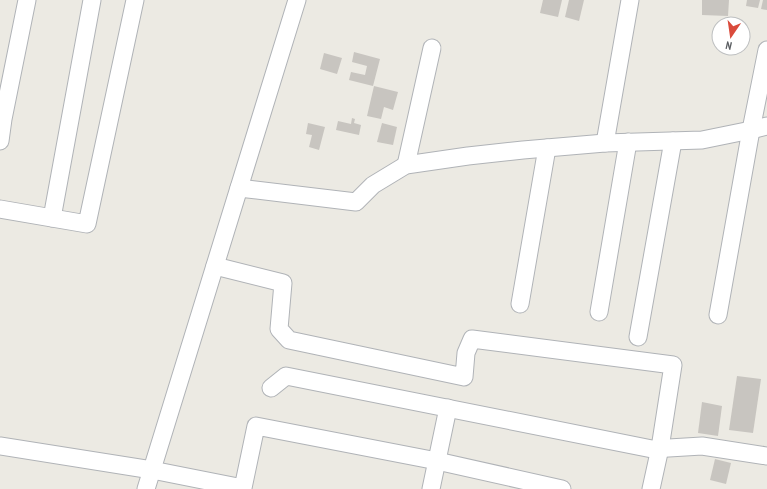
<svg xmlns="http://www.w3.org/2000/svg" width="767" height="489" font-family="'PT Sans Narrow',sans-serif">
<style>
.building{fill:#c8c5c0}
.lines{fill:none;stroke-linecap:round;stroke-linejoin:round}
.minor-casing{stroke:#b0b3b7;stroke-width:19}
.minor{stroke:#fff;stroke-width:17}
</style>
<rect width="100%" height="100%" fill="#eceae3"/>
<g class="building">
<polygon points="543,0 562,0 558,17 540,13"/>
<polygon points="569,0 584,0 579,21 565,17"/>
<polygon points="702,0 729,0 728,16 702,15"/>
<polygon points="747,0 760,0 758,8 746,6"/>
<polygon points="763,0 767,0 767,10 761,9"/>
<polygon points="354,52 380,59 373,86 349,80 351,72 365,75 367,66 352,62"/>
<polygon points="324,53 342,58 337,74 320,69"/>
<polygon points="374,86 398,92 393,110 384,107 381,119 367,116"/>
<polygon points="352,118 355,119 354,123 361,125 359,135 336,130 338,121 351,124"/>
<polygon points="308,123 325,127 319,150 309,147 312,135 306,134"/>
<polygon points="382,123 397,127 393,145 377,142"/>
<polygon points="737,376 761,379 753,433 729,430"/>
<polygon points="702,402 722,406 718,436 698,433"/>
<polygon points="715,459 731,463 726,484 710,480"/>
</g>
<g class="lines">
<g class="minor-casing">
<g id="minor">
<polyline points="0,141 3,119 27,0"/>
<polyline points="605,143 630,0"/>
<polyline points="406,165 432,48"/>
<polyline points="239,188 356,202 373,185 406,165 468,156 523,150 605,143 702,140 751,130 767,126"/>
<polyline points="0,209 87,224 135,0"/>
<polyline points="52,218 92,0"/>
<polyline points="215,266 283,283 279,329 289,340 464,377 466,353 472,339 673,365 660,448 651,489"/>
<polyline points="520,304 547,148"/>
<polyline points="599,312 628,142"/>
<polyline points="718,315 751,130 767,50"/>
<polyline points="638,337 673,141"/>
<polyline points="271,388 286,376 652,449 702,446 767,456"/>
<polyline points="0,446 152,470 243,488 256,426 437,461 562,489"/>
<polyline points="146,489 297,0"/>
<polyline points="431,489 448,408"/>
</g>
</g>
<use href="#minor" class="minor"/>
</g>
<g transform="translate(731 36) rotate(193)"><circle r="19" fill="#ffffff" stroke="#bdbfc0"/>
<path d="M0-3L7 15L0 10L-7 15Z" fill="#da4b3c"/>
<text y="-6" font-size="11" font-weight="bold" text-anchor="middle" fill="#5b5e62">N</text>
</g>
</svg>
